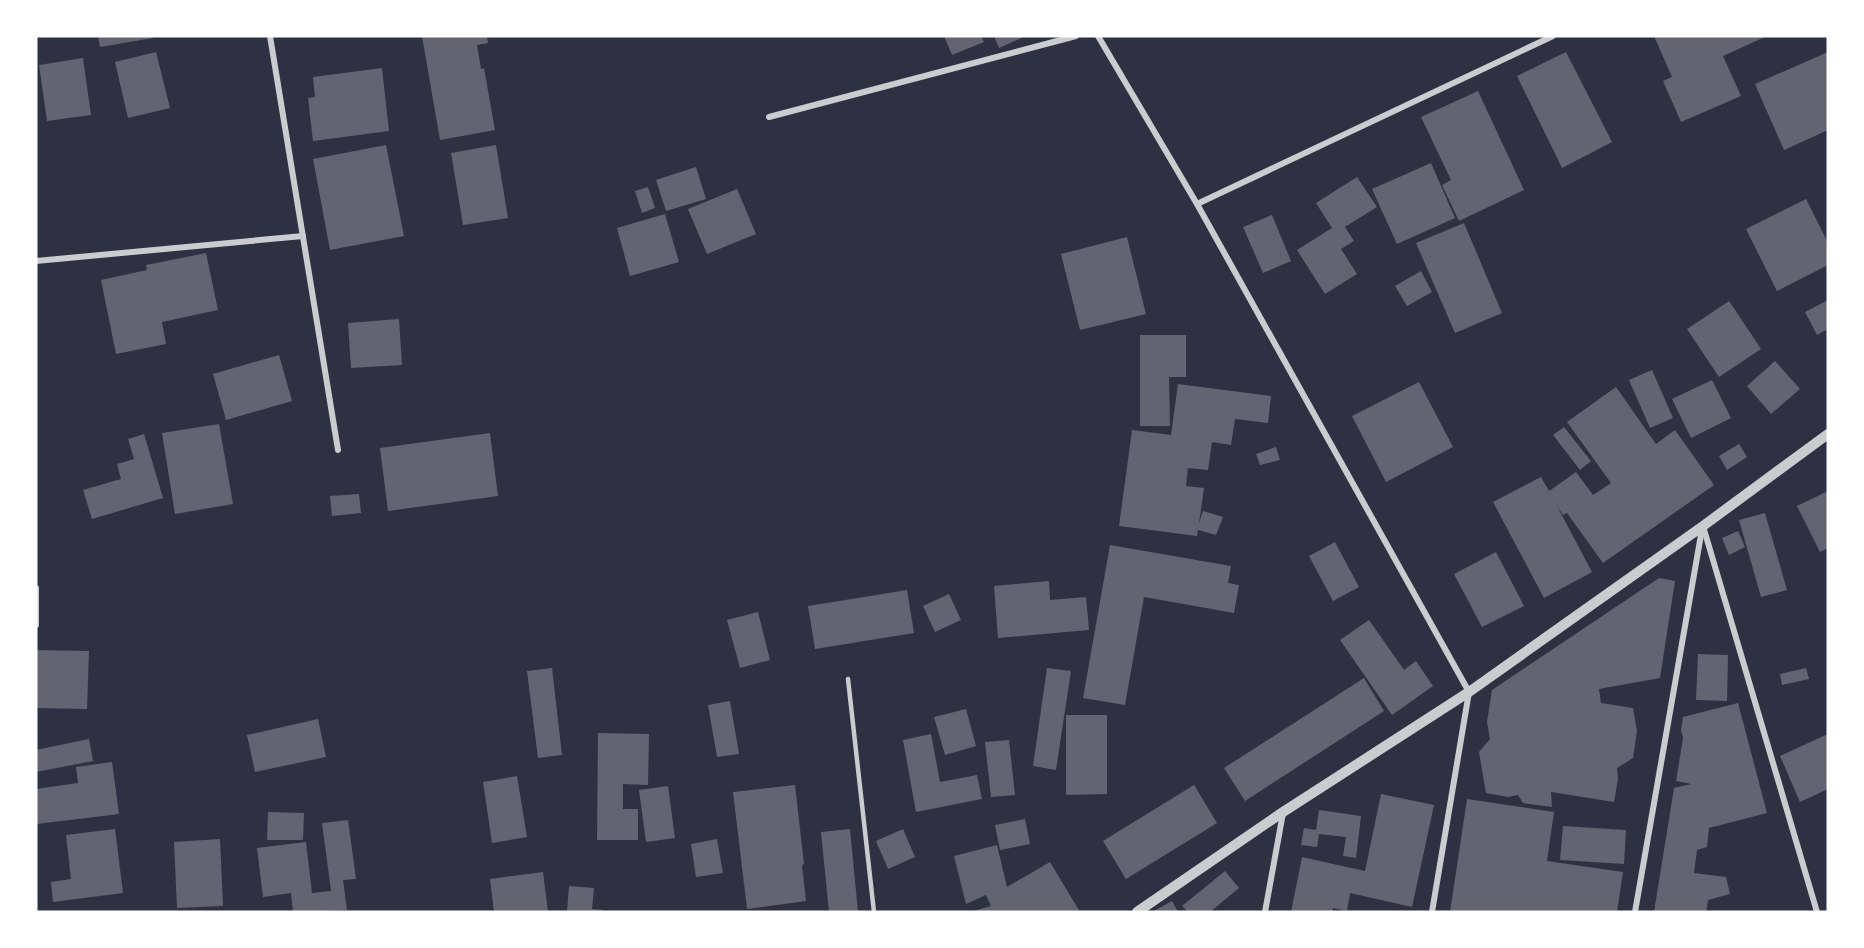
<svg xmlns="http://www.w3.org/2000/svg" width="1864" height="948" font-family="'DejaVu Sans',sans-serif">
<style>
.building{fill:#626471}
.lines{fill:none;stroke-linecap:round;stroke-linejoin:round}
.service{stroke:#caccd0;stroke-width:4.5}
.minor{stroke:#caccd0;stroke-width:6}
.tertiary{stroke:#caccd0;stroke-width:10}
</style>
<rect width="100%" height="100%" fill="#2d3142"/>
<g class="building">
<polygon points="98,36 153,36 153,38 100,47"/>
<polygon points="422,36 487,36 488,43 477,45 481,69 484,68 495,130 440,140"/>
<polygon points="944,36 981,36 984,42 952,55"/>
<polygon points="994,36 1026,36 999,48"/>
<polygon points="1654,36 1767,36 1723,56 1741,96 1681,122 1663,81 1672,77"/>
<polygon points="156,52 170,108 128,118 115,62"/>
<polygon points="1566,52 1612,142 1562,168 1517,76"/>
<polygon points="1828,52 1828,130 1784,150 1755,84"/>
<polygon points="83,58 91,115 47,121 39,65"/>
<polygon points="382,68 389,131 313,141 308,98 315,97 313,77"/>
<polygon points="1478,91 1524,190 1459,221 1442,185 1451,180 1421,117"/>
<polygon points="386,145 404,236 330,250 313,159"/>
<polygon points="496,145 508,218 463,225 451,153"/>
<polygon points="1431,163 1455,218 1397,244 1372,189"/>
<polygon points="696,167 706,199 666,211 656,180"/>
<polygon points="1357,177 1377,207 1345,227 1354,241 1341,249 1357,274 1325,294 1297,250 1332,228 1316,203"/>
<polygon points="648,187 655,208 642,213 635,191"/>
<polygon points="737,189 756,234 707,254 688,209"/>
<polygon points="1806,199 1828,243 1828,265 1777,291 1746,229"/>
<polygon points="665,214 679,262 630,276 617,228"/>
<polygon points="1272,215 1291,261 1263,273 1243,227"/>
<polygon points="1464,223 1502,313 1455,333 1416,243"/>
<polygon points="1127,237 1146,314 1080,330 1061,254"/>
<polygon points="206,253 218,310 162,322 166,344 116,354 101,280 147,270 146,265"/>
<polygon points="1421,271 1432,292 1407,306 1395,286"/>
<polygon points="1828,300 1828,329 1817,335 1805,312"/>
<polygon points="1729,301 1761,349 1719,377 1687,329"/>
<polygon points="399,319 402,365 351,368 348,323"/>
<polygon points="1140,335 1186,335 1186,377 1169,377 1170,426 1140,426"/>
<polygon points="279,355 292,401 226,420 213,374"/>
<polygon points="1775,361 1800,389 1771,414 1747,386"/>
<polygon points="1652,370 1673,418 1650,428 1629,380"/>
<polygon points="1712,380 1731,418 1691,438 1672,399"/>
<polygon points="1419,382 1453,447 1386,482 1352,416"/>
<polygon points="1178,384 1271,396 1268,423 1235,419 1231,445 1212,442 1208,470 1188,468 1186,486 1204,488 1199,523 1203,511 1223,517 1216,535 1198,530 1197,536 1119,526 1132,430 1171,435"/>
<polygon points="1616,387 1656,444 1675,430 1714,485 1603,563 1567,513 1563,515 1557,506 1592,572 1544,598 1493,502 1541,477 1549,491 1576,472 1593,495 1611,483 1567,422"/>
<polygon points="219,424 233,504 175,514 162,433"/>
<polygon points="1564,427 1591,461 1580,470 1553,435"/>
<polygon points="490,433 498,496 388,511 380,448"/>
<polygon points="144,434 163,498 92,519 83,490 121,479 117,464 134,459 128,439"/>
<polygon points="1739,444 1747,457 1727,470 1719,456"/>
<polygon points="1276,447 1280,460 1260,465 1256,454"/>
<polygon points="1828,491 1828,548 1820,552 1797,506"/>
<polygon points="359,494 361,513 332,516 330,496"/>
<polygon points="1765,513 1787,590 1761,597 1739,520"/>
<polygon points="1738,531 1745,547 1729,555 1722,538"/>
<polygon points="1335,542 1359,587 1333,601 1309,556"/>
<polygon points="1110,545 1231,566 1228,583 1239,585 1234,613 1144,597 1125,705 1083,698"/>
<polygon points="1496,552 1524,606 1482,627 1454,574"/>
<polygon points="1659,578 1675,581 1660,678 1599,689 1601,703 1633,708 1637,731 1633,758 1617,768 1618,779 1614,802 1551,792 1552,807 1523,803 1518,795 1508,797 1486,793 1479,752 1490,739 1487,722 1492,690"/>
<polygon points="1049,581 1050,600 1086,597 1089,630 998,638 994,586"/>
<polygon points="907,590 914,633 815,649 808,606"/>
<polygon points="949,594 961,620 935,632 923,606"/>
<polygon points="758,612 770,660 740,668 727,620"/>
<polygon points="1369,620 1404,670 1416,661 1433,686 1392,715 1340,640"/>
<polygon points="36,650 89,651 87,709 36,708"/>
<polygon points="1698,654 1728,655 1727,701 1696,700"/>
<polygon points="552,668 562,755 538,758 527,671"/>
<polygon points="1047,668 1071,671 1056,770 1033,766"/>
<polygon points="1806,668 1809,679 1782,685 1780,674"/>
<polygon points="1364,678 1384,711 1245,801 1224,768"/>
<polygon points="730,701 739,754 717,757 708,705"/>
<polygon points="1738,703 1767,813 1709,828 1707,847 1697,850 1694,873 1726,877 1730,894 1708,900 1706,912 1654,912 1674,788 1691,784 1676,781 1683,738 1681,730 1683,717"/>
<polygon points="966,709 976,746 945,755 934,717"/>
<polygon points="1066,715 1107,715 1107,794 1066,795"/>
<polygon points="318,719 326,757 255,772 247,735"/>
<polygon points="598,733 649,734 648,785 623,784 623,809 638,809 638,840 597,840"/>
<polygon points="931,734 940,782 977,775 982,799 916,812 903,740"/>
<polygon points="1828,734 1828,789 1800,802 1780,756"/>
<polygon points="89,739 93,761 36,772 36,750"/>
<polygon points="1009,740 1015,795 991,797 985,742"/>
<polygon points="112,762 119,814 37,824 36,789 78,783 76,767"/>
<polygon points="517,776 527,837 492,843 483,782"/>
<polygon points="795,785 804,864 802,865 806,901 747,909 733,792"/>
<polygon points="1194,785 1217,823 1126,879 1103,841"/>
<polygon points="668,786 675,838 646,842 639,790"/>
<polygon points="1381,794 1434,805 1412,907 1350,893 1347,911 1333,908 1332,912 1291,912 1302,857 1365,871"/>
<polygon points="1467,799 1554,812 1547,861 1623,872 1617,912 1450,912"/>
<polygon points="1319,810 1361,816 1356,858 1343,856 1346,837 1319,834 1317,847 1301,845 1304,828 1316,830"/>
<polygon points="268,812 304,813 303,840 267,840"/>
<polygon points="1025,819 1030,844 1000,850 995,825"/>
<polygon points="348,820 356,879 343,880 347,910 293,912 291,893 263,897 257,848 306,842 312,893 331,891 322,823"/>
<polygon points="1563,826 1626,830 1624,864 1560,860"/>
<polygon points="115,829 123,893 53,902 51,882 71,879 66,835"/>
<polygon points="850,829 858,912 829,912 821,832"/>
<polygon points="903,829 915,857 888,869 876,841"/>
<polygon points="220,839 223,906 177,908 174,842"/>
<polygon points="717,839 723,873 696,877 691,844"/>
<polygon points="997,845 1007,887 1050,862 1080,912 970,912 991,906 986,895 966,904 954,856"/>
<polygon points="1225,871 1239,888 1210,912 1188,912 1182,906"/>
<polygon points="543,872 548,912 494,912 490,879"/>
<polygon points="569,886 594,888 592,909 603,910 602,912 567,912"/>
<polygon points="1172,901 1178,912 1152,912"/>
</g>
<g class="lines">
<polyline class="service" points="848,679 874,912"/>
<g class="minor">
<polyline points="270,36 338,450"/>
<polyline points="1098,36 1197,204 1469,692 1432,912"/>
<polyline points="769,117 1076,36"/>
<polyline points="1197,204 1553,36"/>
<polyline points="36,261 303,236"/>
<polyline points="1703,526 1817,912"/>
<polyline points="36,588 36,625"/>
<polyline points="1265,912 1283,813"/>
<polyline points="1635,912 1702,529"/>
</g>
<polyline class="tertiary" points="1137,912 1283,812 1469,692 1703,526 1828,434"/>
</g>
<rect width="1864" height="948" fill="none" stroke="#ffffff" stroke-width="75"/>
</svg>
